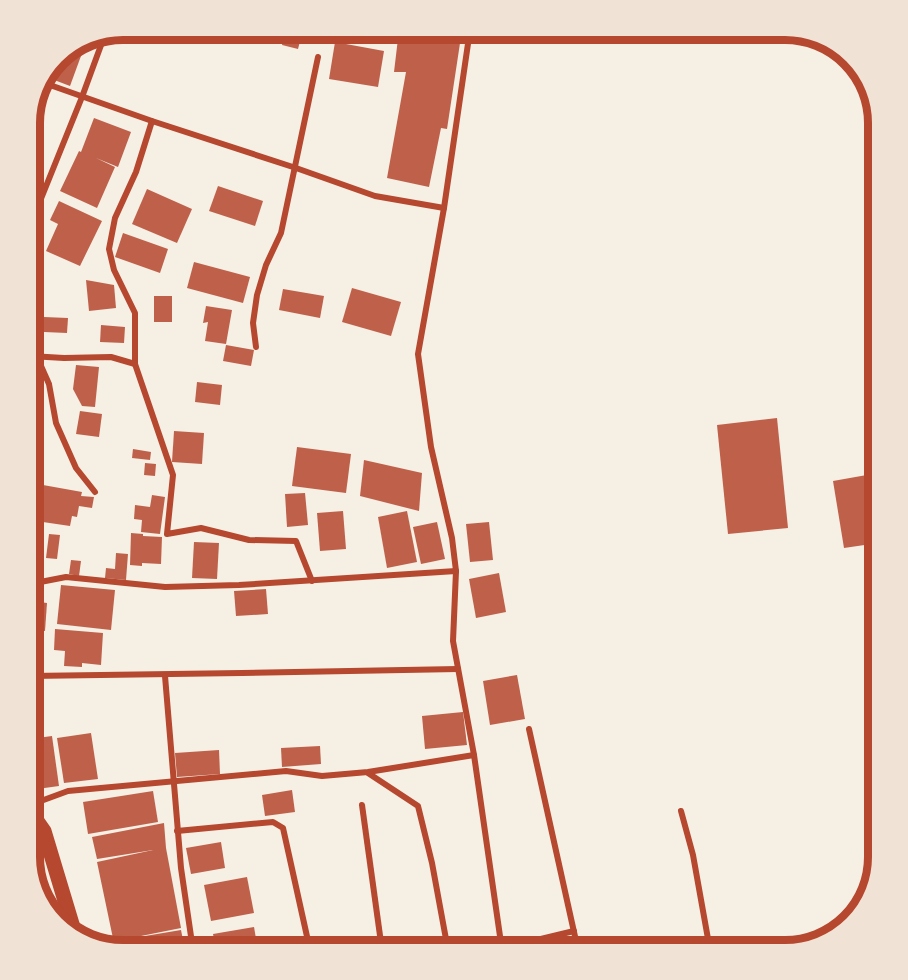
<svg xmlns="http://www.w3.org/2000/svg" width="908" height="980" font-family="Jost,sans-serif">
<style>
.building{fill:#bf614a}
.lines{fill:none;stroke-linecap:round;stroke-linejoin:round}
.minor{stroke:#b5482f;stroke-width:6}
.primary{stroke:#b5482f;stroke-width:15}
.rim{fill:none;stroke:#b5482f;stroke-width:8}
</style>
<rect width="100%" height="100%" fill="#f6efe4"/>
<g class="building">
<polygon points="252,30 273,30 271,44 250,41"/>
<polygon points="286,30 303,30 298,49 282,45"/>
<polygon points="338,30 383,30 381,43 337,35"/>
<polygon points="399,30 462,30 447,129 441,128 429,187 387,178 406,72 394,72"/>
<polygon points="335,42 384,51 378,87 329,79"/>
<polygon points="85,45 70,86 49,78 61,53"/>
<polygon points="94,118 131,132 118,167 96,158 115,167 97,208 60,191 79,151 81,152"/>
<polygon points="218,186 263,201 255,226 209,211"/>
<polygon points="147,189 192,209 177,243 132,224"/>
<polygon points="59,201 102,221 80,266 46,251 58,224 50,220"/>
<polygon points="123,233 168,249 160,273 115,257"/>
<polygon points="194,262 250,277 243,303 187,288"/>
<polygon points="86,280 114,285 116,308 89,311"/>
<polygon points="352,288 401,302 391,336 342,322"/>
<polygon points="283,289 324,296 320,318 279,310"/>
<rect x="154" y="296" width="18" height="26"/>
<polygon points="206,306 232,310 226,344 205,341 208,322 203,323"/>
<polygon points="44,317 68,318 67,333 44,332"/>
<polygon points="101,325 125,327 124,343 100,342"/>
<polygon points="226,345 254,350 251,366 223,361"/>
<polygon points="76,365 99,367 95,407 82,406 73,389"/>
<polygon points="197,382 222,385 220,405 195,402"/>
<polygon points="30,389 41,390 40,406 30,404"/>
<polygon points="80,411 102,414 99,437 76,434"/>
<polygon points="777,418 788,528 728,534 717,425"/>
<polygon points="30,424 40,444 30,448"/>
<polygon points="174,431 204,433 202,464 172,462"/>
<polygon points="297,447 351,454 346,493 292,486"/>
<polygon points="133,449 151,452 150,460 132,458"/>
<polygon points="364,460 422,473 419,511 360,496"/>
<polygon points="145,463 156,464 155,476 144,475"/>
<polygon points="878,473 878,543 844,548 833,481"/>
<polygon points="30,480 37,481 31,523 30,523"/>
<polygon points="43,485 82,492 81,496 94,497 92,508 79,506 77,517 72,516 70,526 36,521"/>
<polygon points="305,493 308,525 287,527 285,494"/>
<polygon points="152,495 165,497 160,534 141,532 142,520 134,519 135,505 150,507"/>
<polygon points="343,511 346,549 320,551 317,513"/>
<polygon points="407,511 417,562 387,568 378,517"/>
<polygon points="437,522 445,559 421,564 413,527"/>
<polygon points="489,522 493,560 470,562 466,524"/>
<polygon points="131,533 143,534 143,536 162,537 161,564 142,563 142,566 130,565"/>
<polygon points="49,534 60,535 57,559 46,558"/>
<polygon points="32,535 41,536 38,556 30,555"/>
<polygon points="194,542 219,543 217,579 192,578"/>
<polygon points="116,553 128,554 126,580 105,578 106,568 115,569"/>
<polygon points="71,560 81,561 79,576 69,574"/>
<polygon points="499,573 506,612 476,618 469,579"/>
<polygon points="61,585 115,590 111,630 57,624"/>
<polygon points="266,589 268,614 236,616 234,591"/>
<polygon points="32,601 47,603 45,631 30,629"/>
<polygon points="55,629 103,633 101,665 82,663 82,667 64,666 65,651 54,650"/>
<polygon points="517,675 525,719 490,725 483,681"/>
<polygon points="30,706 36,734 30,735"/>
<polygon points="463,712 467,745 425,749 422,716"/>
<polygon points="91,733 98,779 64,783 57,738"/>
<polygon points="52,736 59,786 30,790 30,739"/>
<polygon points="320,746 321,764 282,767 281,748"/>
<polygon points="219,750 220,774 177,777 175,753"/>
<polygon points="292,790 295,812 265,816 262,795"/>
<polygon points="153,791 158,822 88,834 83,802"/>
<polygon points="164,823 166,848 181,928 121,940 181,930 185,950 123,950 115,948 97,862 153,850 97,859 92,837"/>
<polygon points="221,842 225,868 191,874 186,848"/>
<polygon points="247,877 254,913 211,921 204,885"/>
<polygon points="254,927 258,950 216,950 213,934"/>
</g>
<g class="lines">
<g class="minor">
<polyline points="470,30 444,208 418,354 431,447 452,538 456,571 453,641 474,755 502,950"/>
<polyline points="47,84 152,121 296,168 375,196 444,208"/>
<polyline points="152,121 136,172 115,218 109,249 114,270 135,313 135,364 173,475 167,534 201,528 249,540 296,541 312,581"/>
<polyline points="30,226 82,97 104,37"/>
<polyline points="30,333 37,357 49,384 56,423 76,468 95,492"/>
<polyline points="256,347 253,323 257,295 266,265 281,233 318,57"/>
<polyline points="30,356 64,358 111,357 135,364"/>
<polyline points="30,584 66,577 165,587 239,585 456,571"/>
<path d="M30 676C173 675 315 671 458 669"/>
<polyline points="165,676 181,868 193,950"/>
<polyline points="529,729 578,950"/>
<polyline points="368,773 418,806 432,863 448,950"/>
<polyline points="30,805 68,791 286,771 322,776 368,772 474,755"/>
<polyline points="362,805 382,950"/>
<polyline points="681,811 693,855 710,950"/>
<polyline points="177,831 273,822 283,828 310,950"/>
<polyline points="495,950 574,931"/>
</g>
<polyline class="primary" points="30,811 44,831 75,934"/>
</g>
<path d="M0 0H908V980H0ZM123 40H785A83 83 0 0 1 868 123V857A83 83 0 0 1 785 940H123A83 83 0 0 1 40 857V123A83 83 0 0 1 123 40Z" fill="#f1e2d6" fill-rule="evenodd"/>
<path class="rim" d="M123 40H785A83 83 0 0 1 868 123V857A83 83 0 0 1 785 940H123A83 83 0 0 1 40 857V123A83 83 0 0 1 123 40Z"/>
</svg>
